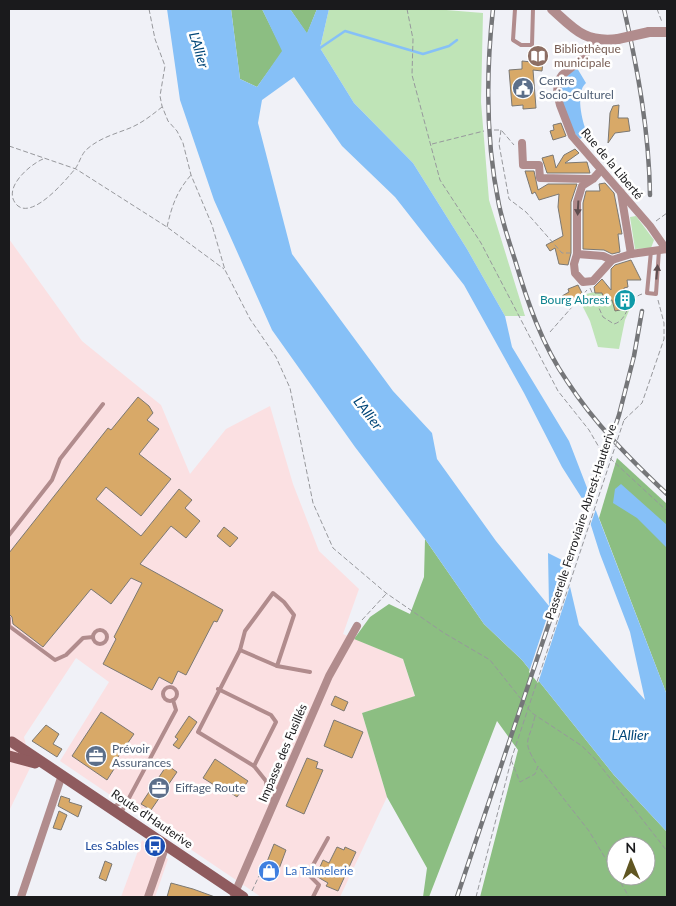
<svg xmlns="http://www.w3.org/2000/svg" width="676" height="906" font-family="Lato,sans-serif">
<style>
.industrial{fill:#fbe0e2}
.green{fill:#bfe4b7}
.forest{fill:#8cbe82;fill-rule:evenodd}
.water{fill:#86c0f7;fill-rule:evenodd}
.pier{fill:#f0f1f7}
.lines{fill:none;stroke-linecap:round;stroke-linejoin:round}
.stream{stroke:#86c0f7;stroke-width:2.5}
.building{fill:#d8a968;stroke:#7b7873}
.path{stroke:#97989c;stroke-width:1;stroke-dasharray:5 2.5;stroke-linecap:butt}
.service{stroke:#b18c8d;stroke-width:4}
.minor{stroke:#b18c8d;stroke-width:8}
.tertiary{stroke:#b18c8d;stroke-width:10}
.secondary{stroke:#8f5b5e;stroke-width:11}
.rail-casing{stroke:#757679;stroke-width:4.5}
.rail{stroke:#fff;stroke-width:2.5;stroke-dasharray:8;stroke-linecap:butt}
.path-bridge{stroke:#97989c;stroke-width:1;stroke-dasharray:5 2.5;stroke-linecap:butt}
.tertiary-bridge{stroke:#b18c8d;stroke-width:10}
.oneway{fill:#5e4d4f}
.labels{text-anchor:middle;stroke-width:5;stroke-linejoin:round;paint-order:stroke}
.education-label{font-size:12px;fill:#785e54;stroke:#fff;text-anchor:start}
.service-label{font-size:12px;fill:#4e5e75;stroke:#fff;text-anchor:start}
.street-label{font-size:12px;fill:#1a1a1c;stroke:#fff}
.culture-label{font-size:12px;fill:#0d838f;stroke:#fff;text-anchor:end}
.transit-label{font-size:12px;fill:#164399;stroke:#fff;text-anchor:end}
.shop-label{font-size:12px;fill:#366cbe;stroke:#fff;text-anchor:start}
.water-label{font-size:14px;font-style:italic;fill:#004678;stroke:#fff}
</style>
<rect width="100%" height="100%" fill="#f0f1f7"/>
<g class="industrial">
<polygon points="9,239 82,341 161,405 190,474 226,429 270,406 293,484 319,551 359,589 343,634 403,659 415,697 362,713 387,797 340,897 261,897 60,761 109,682 76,658 24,737 31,766 9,811"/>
<polygon points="142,840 168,859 155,897 121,897"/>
</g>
<g class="green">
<polygon points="329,9 434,9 483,13 481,102 489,200 525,316 505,316 467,249 413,163 354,103 320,48"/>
<polygon points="636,216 654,240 651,248 635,249 630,217"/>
<polygon points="595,292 602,293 604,300 612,300 615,311 625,309 624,301 634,299 625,320 619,349 598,347 590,321 580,301 586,294"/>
</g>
<g class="forest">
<polygon points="231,9 262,9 283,51 257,87 240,79"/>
<polygon points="290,9 317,9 307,34"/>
<polygon points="617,458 667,504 667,695 599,518"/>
<path d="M425 539 484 624 522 660 614 775 667 832V897H480L518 750 497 721 429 897H423L427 868 387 797 362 713 415 696 403 659 354 639 370 617 389 604 410 614 424 577ZM616 846H646V876H616Z"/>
</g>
<g class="water">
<path d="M167 9H231L240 79 257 87 282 51 262 9H290L307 33 317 9H329L320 48 354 103 413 163 467 249 505 316 512 347 569 441 667 695V832L614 775 522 660 484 624 425 539 355 447 272 330 214 200 180 100ZM294 77 342 146 395 197 464 285 524 393 562 467 583 500 600 554 630 632 645 700 579 625 564 561 548 553 549 606 496 541 437 459 432 433 393 391 292 254 258 123 262 100Z"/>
<path d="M577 68 586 83C575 92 582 121 587 133L580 139C566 125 558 100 561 80Z"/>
<polygon points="621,484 667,525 667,548 637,518 613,503 615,489"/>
</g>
<g class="pier">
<polygon points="590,487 597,506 589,529 583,507"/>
<polygon points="566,560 571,583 538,683 529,672"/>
</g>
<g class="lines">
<polyline class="stream" points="320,48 345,31 423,54 449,46 457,40"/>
</g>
<g class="building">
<polygon points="534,49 544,50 542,71 533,70 536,108 523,109 523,105 512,106 509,70 522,69 522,61 532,62"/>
<polygon points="619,105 618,118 628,118 630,131 615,133 608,143 610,113 613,106"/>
<polygon points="561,123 566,136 553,140 550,131 554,130 553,125"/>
<polygon points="575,149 579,153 565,163 587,162 590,173 547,173 542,158 553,155 556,168 564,155"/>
<polygon points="525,171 534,171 538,190 548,184 577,184 571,202 571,253 568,265 559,264 555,248 550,251 546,245 563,236 558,207 559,194 539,200 535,192 532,194"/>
<polygon points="605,183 614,193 622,234 618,234 620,252 612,254 604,250 583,249 583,203 586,191 600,191 599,184"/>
<polygon points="631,260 641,280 627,280 628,287 624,288 625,309 615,311 612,300 604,300 602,293 595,293 594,287 602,279 611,290 611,269 615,265"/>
<polygon points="578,285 582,293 567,304 562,296 569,292 568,289"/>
<polygon points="138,397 149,406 153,413 147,420 159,429 139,454 171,479 141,516 106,487 96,499 141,536 179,489 192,500 185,508 200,521 186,538 171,526 140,564 223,610 217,622 214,621 186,675 178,671 172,684 159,677 152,690 103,664 116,639 114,637 142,583 131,578 111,604 91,589 43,647 13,624 12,617 9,614 9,553 108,428 111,430"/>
<polygon points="224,527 238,538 230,547 217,536"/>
<polygon points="335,696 348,702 344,711 331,705"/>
<polygon points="101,712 134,734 111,767 114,769 107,780 72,756"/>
<polygon points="189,716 197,722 179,749 173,745 178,739 175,737"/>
<polygon points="334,720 363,732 352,758 324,746"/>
<polygon points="46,725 59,734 53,744 62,749 57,757 32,741"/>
<polygon points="307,758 318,762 316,768 323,770 304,814 286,806"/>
<polygon points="215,759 248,781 237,797 228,791 227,793 203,778"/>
<polygon points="167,765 177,772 151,810 141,804"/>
<polygon points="61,796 70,799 69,802 82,806 78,817 58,806"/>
<polygon points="59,811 67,815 61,830 53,828"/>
<polygon points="274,844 286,850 276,877 263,872"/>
<polygon points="337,847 344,850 345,847 356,852 338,891 326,886 328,883 316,876 323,860 329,863"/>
<polygon points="105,861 112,864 106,881 99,878"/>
<polygon points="171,883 193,889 215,897 167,897"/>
</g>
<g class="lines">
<g class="path">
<polyline points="149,9 155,39 165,66 160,96 162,106 168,121 177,131 183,143 191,175 212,225 225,270 250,319 276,357 290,388 313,503 333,548 386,593 444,633 490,660 532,713 582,746 595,759 667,851"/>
<polyline points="407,9 413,39 412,75 440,180 481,243 558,391 589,430 600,449 667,511"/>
<polyline points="657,9 662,22"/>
<polyline points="494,130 500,130"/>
<polyline points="501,130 499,144 509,199 526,212 562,253 570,253"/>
<polyline points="502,131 514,145"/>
<polyline points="432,144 484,131"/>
<polyline points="9,146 76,169 167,227 224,269"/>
<path d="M43 159C29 165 0 190 18 206 34 218 65 181 75 169 79 164 81 155 86 150 99 138 115 134 130 128 142 123 152 115 162 107"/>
<polyline points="656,221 667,213"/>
<path d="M167 227C172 205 177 191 191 175"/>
<path d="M590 288 603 317 614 324C629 320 626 299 642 294"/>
<polyline points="550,332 587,290"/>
<polyline points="624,420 642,403 664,339 664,323 658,300"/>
<polyline points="362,620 386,594"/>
<path d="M535 716C529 743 521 739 537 765"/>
<polyline points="511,760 520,782 535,774 538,766 589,831 616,876"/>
<polyline points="617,876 629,897"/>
<polyline points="252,891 259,876"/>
<polyline points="476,897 511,761"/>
</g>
<g class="service">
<polyline points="515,9 513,40 521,45 532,45 533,9"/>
<polyline points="651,251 647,293 656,294 659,250"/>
<polyline points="9,535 52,480 60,459 103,404"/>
<polyline points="9,618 9,627"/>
<polyline points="9,626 55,660 66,655 83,638 93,637"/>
<circle cx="100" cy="637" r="7"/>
<polyline points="240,650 245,631 273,593 284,602 294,615 277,666"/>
<circle cx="170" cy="694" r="7"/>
<polyline points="218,689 271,715 276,722 254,766 198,732 240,650 277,666 310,672"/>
<polyline points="254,766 266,781 267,796 275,801"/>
<polyline points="113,807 126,800"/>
<polyline points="121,813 176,710 173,700"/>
<polyline points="313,897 319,885 308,874 328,838"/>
</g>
<g class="minor">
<polyline points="596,40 581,60 562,75 558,81 557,93 560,105 572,136 650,226 666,249"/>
<polyline points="522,143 523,165 539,165 540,178 591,179"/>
<polyline points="601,170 593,179 582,186 577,202 577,254 574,264 575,273 583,282 593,281 612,260 631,254 667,249"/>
<polyline points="621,193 631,254"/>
<polyline points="577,254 603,256 612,260"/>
<polyline points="234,895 329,676 357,626"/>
<polyline points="21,897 62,775"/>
<polyline points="148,897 166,845"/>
</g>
<g class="tertiary">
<path d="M552 9C575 30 585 43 618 39"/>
<polyline points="649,32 667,32"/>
</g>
<g class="secondary">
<polyline points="12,742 243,897"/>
<polyline points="9,756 35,763"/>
</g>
<g class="rail-casing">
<g id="rail">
<path d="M493 9C486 73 486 142 499 205 503 223 509 242 515 260 527 301 542 345 567 381 594 423 631 460 667 494"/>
<path d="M624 9C638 71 649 131 650 195"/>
<polyline points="457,897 619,415 634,356 642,311"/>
</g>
</g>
<use href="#rail" class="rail"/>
<polyline class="path-bridge" points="511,760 624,420"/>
<polyline class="tertiary-bridge" points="618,39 649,32"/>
</g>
<defs><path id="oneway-solid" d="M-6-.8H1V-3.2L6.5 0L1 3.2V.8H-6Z" transform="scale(1.25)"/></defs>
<g class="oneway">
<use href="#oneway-solid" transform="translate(578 208) rotate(93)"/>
<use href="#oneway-solid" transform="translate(657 272) rotate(-85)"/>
</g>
<defs>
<g id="library-disc" transform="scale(1.125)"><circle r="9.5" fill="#8d6e63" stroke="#fff"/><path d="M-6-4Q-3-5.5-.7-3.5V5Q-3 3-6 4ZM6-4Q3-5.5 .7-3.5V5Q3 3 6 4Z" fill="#fff"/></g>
<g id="civic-disc" transform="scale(1.125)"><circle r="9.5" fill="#5c6f8a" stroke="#fff"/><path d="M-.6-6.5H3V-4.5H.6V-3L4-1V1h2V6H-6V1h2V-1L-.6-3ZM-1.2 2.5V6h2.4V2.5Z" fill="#fff"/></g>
<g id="building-disc" transform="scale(1.125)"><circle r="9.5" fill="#0f9aa8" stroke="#fff"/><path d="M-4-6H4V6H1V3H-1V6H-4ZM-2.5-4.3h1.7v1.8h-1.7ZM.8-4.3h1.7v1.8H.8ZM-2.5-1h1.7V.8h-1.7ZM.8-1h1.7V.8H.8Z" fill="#fff"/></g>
<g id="office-disc" transform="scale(1.125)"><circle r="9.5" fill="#5c6f8a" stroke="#fff"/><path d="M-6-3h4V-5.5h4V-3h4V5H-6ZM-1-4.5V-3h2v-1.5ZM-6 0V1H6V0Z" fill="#fff"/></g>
<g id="bus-disc" transform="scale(1.125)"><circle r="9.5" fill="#1a4fb4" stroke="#fff"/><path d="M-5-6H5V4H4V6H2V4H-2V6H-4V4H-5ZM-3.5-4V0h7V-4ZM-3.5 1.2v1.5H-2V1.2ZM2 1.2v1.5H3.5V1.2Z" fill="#fff"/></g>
<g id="shop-disc" transform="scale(1.125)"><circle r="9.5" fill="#3f7fe0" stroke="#fff"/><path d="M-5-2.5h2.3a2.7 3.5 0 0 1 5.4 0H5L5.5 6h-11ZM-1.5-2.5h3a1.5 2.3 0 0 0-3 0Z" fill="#fff"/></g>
</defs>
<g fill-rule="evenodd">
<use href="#library-disc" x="538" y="56"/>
<use href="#civic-disc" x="523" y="88"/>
<use href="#building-disc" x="625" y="300"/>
<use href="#office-disc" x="96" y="756"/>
<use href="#office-disc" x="159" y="788"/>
<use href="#bus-disc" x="155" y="846"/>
<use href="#shop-disc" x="269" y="871"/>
</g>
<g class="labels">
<g class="education-label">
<text x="554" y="53">Bibliothèque<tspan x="554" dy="14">municipale</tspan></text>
</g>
<g class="service-label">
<text x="539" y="85">Centre<tspan x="539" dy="14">Socio-Culturel</tspan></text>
<text x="112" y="753">Prévoir<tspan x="112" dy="14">Assurances</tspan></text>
<text x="175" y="792">Eiffage Route</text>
</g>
<g class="street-label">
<text transform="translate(612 164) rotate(50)" y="4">Rue de la Liberté</text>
<text transform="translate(581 522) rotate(-72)" y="4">Passerelle Ferroviaire Abrest-Hauterive</text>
<text transform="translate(283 753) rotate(-67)" y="4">Impasse des Fusillés</text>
<text transform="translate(152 819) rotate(34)" y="4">Route d'Hauterive</text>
</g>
<g class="culture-label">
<text x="609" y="304">Bourg Abrest</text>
</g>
<g class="transit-label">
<text x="139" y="850">Les Sables</text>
</g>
<g class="shop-label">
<text x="285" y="875">La Talmelerie</text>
</g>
<g class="water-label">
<text transform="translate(199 50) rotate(73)" y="5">L'Allier</text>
<text transform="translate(368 413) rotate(52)" y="5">L'Allier</text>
<text x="630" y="740">L'Allier</text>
</g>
</g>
<rect width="676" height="906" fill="none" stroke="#1a1a1c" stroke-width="20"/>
<g transform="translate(631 861) rotate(359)"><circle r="24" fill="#ffffff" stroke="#a3a3a4"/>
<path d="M0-4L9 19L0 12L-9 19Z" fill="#605622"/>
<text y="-8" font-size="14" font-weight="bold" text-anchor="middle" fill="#1a1a1c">N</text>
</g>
</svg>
